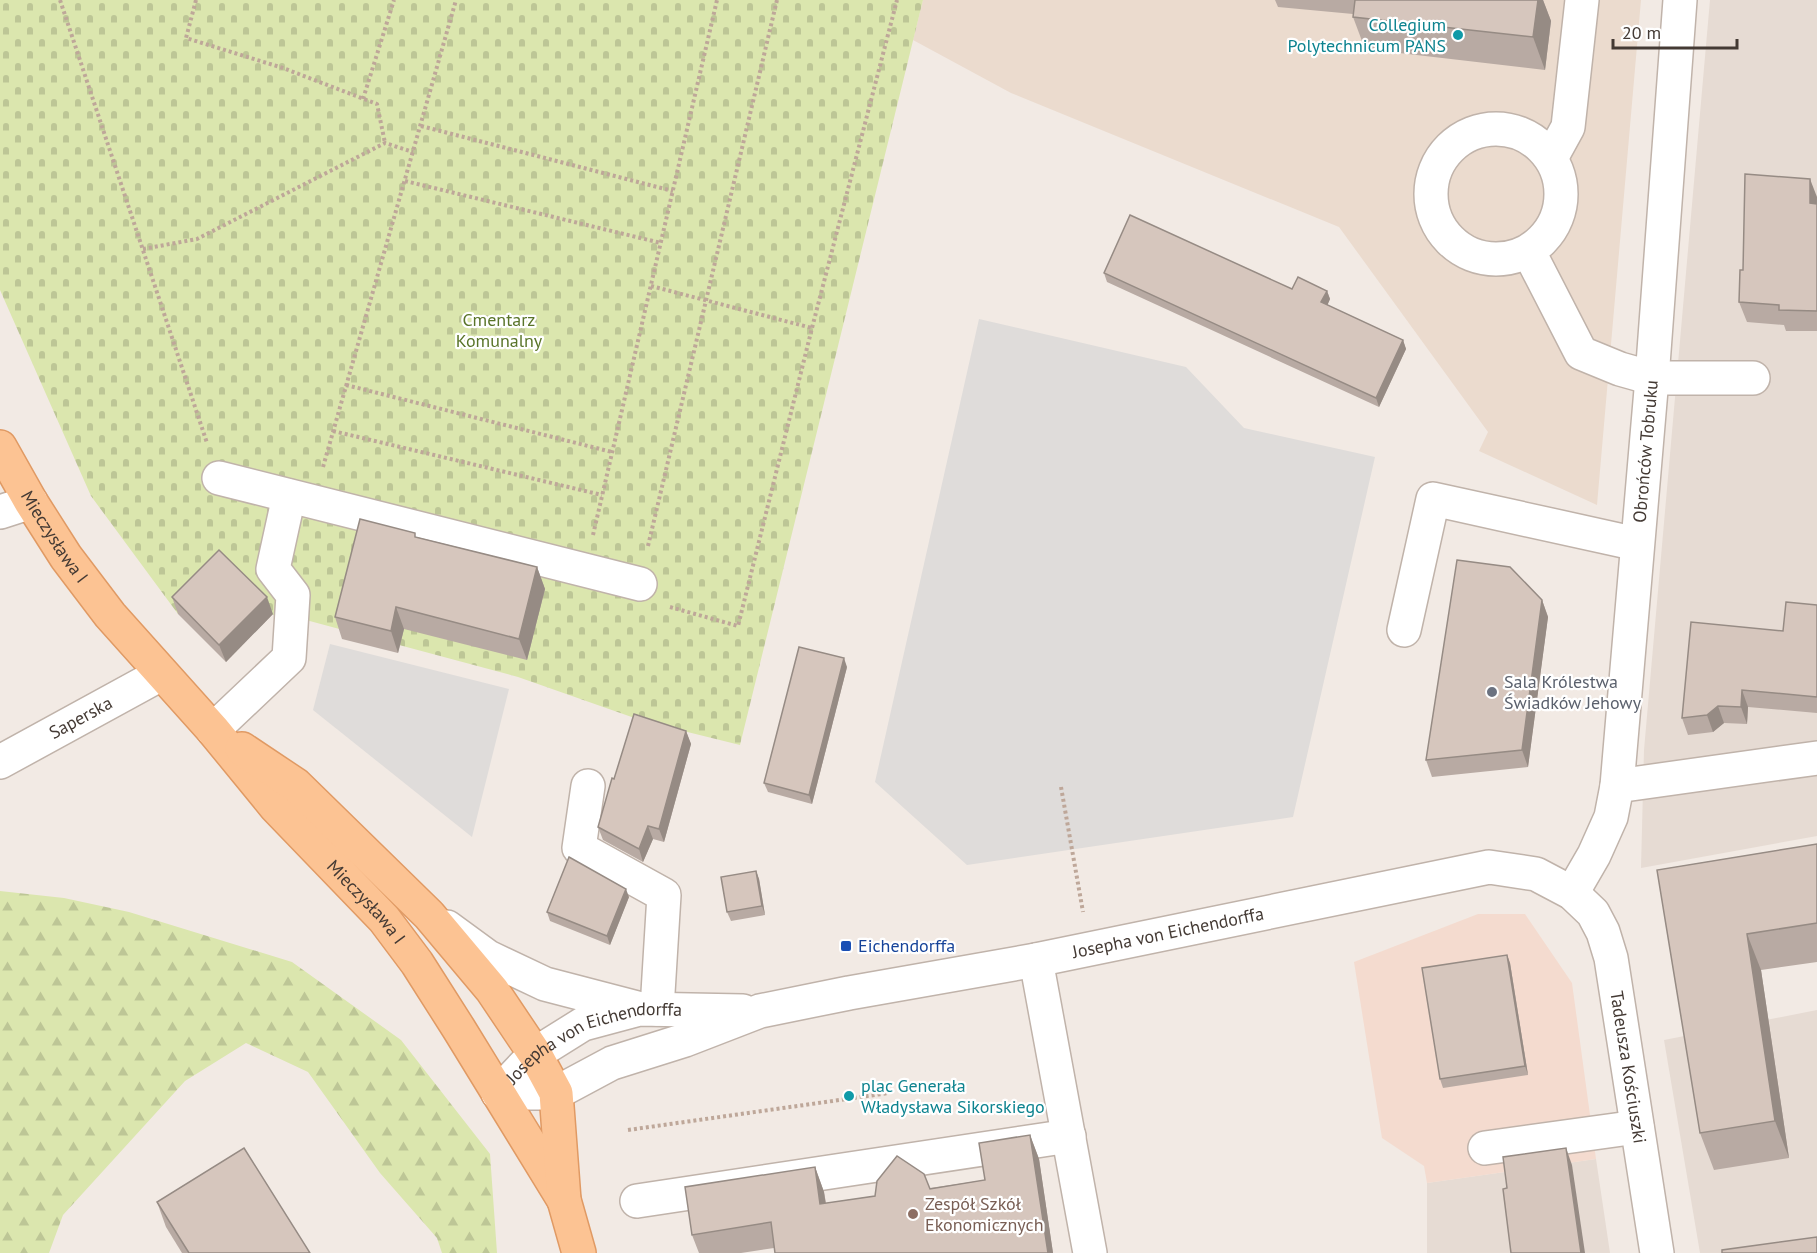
<svg xmlns="http://www.w3.org/2000/svg" width="1817" height="1253" font-family="'PT Sans',sans-serif">
<style>
.residential{fill:#e6dbd3}
.commercial{fill:#f4dbcf}
.education{fill:#ebdbce}
.forest{fill:url(#forest-firs)}
.cemetery{fill:url(#cemetery-stones)}
.parking{fill:#dfdcda}
.lines{fill:none;stroke-linecap:round;stroke-linejoin:round}
.minor-casing{stroke:#c0b3aa;stroke-width:36}
.major-casing{stroke:#e09a64;stroke-width:36}
.path{stroke:#bea799;stroke-width:4;stroke-dasharray:3 3;stroke-linecap:butt}
.minor{stroke:#fff;stroke-width:33}
.major{stroke:#fcc393;stroke-width:33}
.wall{fill:#b8aaa3}
.shaded-wall{fill:#968b84}
.building{fill:#d6c6bd;stroke:#968b84;stroke-width:1.5}
.culture-dot{fill:#0f9aa8;stroke:#fff;stroke-width:2}
.worship-dot{fill:#6b7280;stroke:#fff;stroke-width:2}
.transit-dot{fill:#1a4fb4;stroke:#fff;stroke-width:2}
.education-dot{fill:#8d6e63;stroke:#fff;stroke-width:2}
.labels{text-anchor:middle;stroke-width:4.5;stroke-linejoin:round;paint-order:stroke}
.culture-label{font-size:18px;fill:#0d838f;stroke:#fff;text-anchor:end}
.park-label{font-size:18px;fill:#597429;stroke:#fff}
.street-label{font-size:18px;fill:#443a34;stroke:#fff}
.worship-label{font-size:18px;fill:#5b616d;stroke:#fff;text-anchor:start}
.transit-label{font-size:18px;fill:#164399;stroke:#fff;text-anchor:start}
.education-label{font-size:18px;fill:#785e54;stroke:#fff;text-anchor:start}
</style>
<defs>
<pattern id="forest-firs" width="22" height="20" patternUnits="userSpaceOnUse" patternTransform="scale(1.5)"><rect width="22" height="20" fill="#dbe6ae"/><path d="M5 1l3.5 6h-7zM16 11l3.5 6h-7z" fill="#bdc696"/></pattern>
<pattern id="cemetery-stones" width="16" height="16" patternUnits="userSpaceOnUse" patternTransform="scale(1.5)"><rect width="16" height="16" fill="#dbe6ae"/><path d="M2 7V4a2 2 0 0 1 4 0v3zM10 15v-3a2 2 0 0 1 4 0v3z" fill="#bdc696"/></pattern>
</defs>
<rect width="100%" height="100%" fill="#f2eae4"/>
<g class="residential">
<polygon points="1710,0 1817,0 1817,836 1641,868 1644,750"/>
<polygon points="1817,1010 1817,1253 1700,1253 1664,1040"/>
<polygon points="1596,1159 1610,1253 1427,1253 1427,1183"/>
</g>
<polygon class="commercial" points="1478,914 1525,914 1572,983 1596,1159 1427,1183 1424,1166 1382,1138 1354,962"/>
<polygon class="education" points="923,0 1641,0 1597,505 1479,451 1488,432 1339,227 1011,93 913,40"/>
<polygon class="forest" points="0,891 64,898 129,912 292,962 401,1040 490,1154 497,1253 442,1253 437,1238 380,1173 308,1072 246,1043 185,1081 63,1215 49,1253 0,1253"/>
<polygon class="cemetery" points="0,0 923,0 740,745 643,721 518,677 291,616 273,615 225,567 178,614 91,496 0,290"/>
<g class="parking">
<polygon points="979,319 1186,367 1244,428 1375,457 1293,817 967,865 875,782"/>
<polygon points="330,644 509,689 472,837 313,710"/>
</g>
<g class="lines">
<g class="minor-casing">
<g id="minor">
<circle cx="1496" cy="194" r="65"/>
<polyline points="1551,158 1568,127 1582,0"/>
<polyline points="1529,252 1581,353 1620,369 1652,378 1753,378"/>
<polyline points="219,478 640,584"/>
<polyline points="0,512 31,502"/>
<polyline points="1404,630 1433,499 1637,544"/>
<polyline points="213,730 289,658 293,595 273,569 289,496"/>
<path id="s1" d="M0 762 161 674"/>
<polyline points="588,786 579,848 664,895 657,1009"/>
<polyline points="1617,786 1817,758"/>
<path id="s2" d="M1572 893 1594 855 1611 817 1617 786 1652 378 1680 0"/>
<polyline points="447,927 488,957 545,984 637,1008"/>
<polyline points="1036,960 1090,1253"/>
<path id="s3" d="M498 1093H556L612 1063 685 1040 760 1011 849 993 1036 960 1489 867 1536 874 1572 893 1593 913 1603 932 1611 958 1657 1253"/>
<path id="s4" d="M498 1093 535 1054 583 1024 639 1009 743 1011"/>
<polyline points="1485,1148 1637,1127"/>
<polyline points="637,1201 1069,1136"/>
</g>
</g>
<g class="major-casing">
<g id="major">
<path id="s5" d="M0 447 31 502 66 557 110 615 213 730 276 807 384 919 417 963 459 1029 564 1200"/>
<polyline points="242,749 296,785 429,915 492,990 535,1054 556,1093 564,1200 579,1253"/>
</g>
</g>
<g class="path">
<polyline points="60,0 207,443"/>
<polyline points="196,0 186,38 283,68 377,104 385,143"/>
<polyline points="363,99 394,0"/>
<polyline points="421,126 673,191"/>
<polyline points="405,181 661,243"/>
<polyline points="143,249 197,239 385,143 413,152"/>
<polyline points="651,286 812,328"/>
<polyline points="346,385 612,452"/>
<polyline points="333,431 602,495"/>
<polyline points="323,467 456,0"/>
<polyline points="593,535 717,0"/>
<polyline points="648,546 777,0"/>
<polyline points="670,607 738,626 812,328 897,0"/>
<polyline points="1061,787 1083,912"/>
<polyline points="628,1130 889,1093"/>
</g>
<use href="#minor" class="minor"/>
<use href="#major" class="major"/>
</g>
<g class="wall">
<polygon points="1275,0 1543,0 1551,21 1545,70 1365,49 1353,17 1353,14 1278,7"/>
<polygon points="1817,197 1817,331 1786,331 1784,325 1747,322 1739,302 1743,270"/>
<polygon points="1104,273 1292,289 1327,291 1330,299 1327,305 1403,340 1406,349 1379,407 1107,282"/>
<polygon points="417,537 537,567 545,589 527,660 404,629 398,653 342,639 335,617"/>
<polygon points="172,597 273,614 226,662 178,614"/>
<polygon points="1542,600 1548,617 1528,767 1432,777 1426,760"/>
<polygon points="1817,605 1817,713 1748,707 1747,724 1724,723 1713,732 1688,735 1682,718 1783,631"/>
<polygon points="847,667 812,804 768,792 764,783"/>
<polygon points="686,731 691,744 664,842 653,839 643,862 603,840 598,827 614,779"/>
<polygon points="1817,844 1817,962 1761,970 1789,1158 1714,1170 1700,1133 1657,870"/>
<polygon points="756,871 759,879 765,915 731,921 727,912"/>
<polygon points="629,897 610,945 550,921 547,912"/>
<polygon points="1507,955 1510,963 1528,1075 1443,1088 1440,1079"/>
<polygon points="1030,1135 1039,1159 1053,1253 775,1253 774,1248 741,1253 699,1253 692,1235 815,1167 824,1192 826,1203 985,1180"/>
<polygon points="157,1202 310,1253 182,1253 166,1227"/>
</g>
<g class="shaded-wall">
<polygon points="1538,0 1543,0 1551,21 1545,70 1533,37"/>
<polygon points="1810,179 1817,197 1817,223 1810,203"/>
<polygon points="1327,291 1330,299 1325,311 1321,302"/>
<polygon points="1403,340 1406,349 1379,407 1376,398"/>
<polygon points="537,567 545,589 527,660 519,639"/>
<polygon points="267,597 273,614 226,662 219,645"/>
<polygon points="1542,600 1548,617 1528,767 1522,750"/>
<polygon points="396,607 404,629 398,653 391,631"/>
<polygon points="844,658 847,667 812,804 809,795"/>
<polygon points="1742,690 1748,707 1747,724 1741,707"/>
<polygon points="1718,706 1724,723 1713,732 1707,715"/>
<polygon points="686,731 691,744 664,842 659,829"/>
<polygon points="648,826 653,839 643,862 639,849"/>
<polygon points="756,871 759,879 765,915 762,906"/>
<polygon points="626,889 629,897 610,945 607,936"/>
<polygon points="1747,934 1761,970 1789,1158 1775,1121"/>
<polygon points="1507,955 1510,963 1528,1075 1525,1066"/>
<polygon points="1030,1135 1039,1159 1053,1253 1048,1253"/>
<polygon points="1566,1148 1572,1165 1585,1253 1581,1253"/>
<polygon points="815,1167 824,1192 829,1228 820,1204"/>
</g>
<g class="building">
<polygon points="1355,0 1538,0 1533,37 1353,17"/>
<polygon points="1745,174 1810,179 1810,203 1817,204 1817,311 1779,310 1779,305 1739,302 1740,270 1743,270"/>
<polygon points="1130,215 1292,289 1298,277 1327,291 1321,302 1403,340 1376,398 1104,273"/>
<polygon points="360,519 415,533 415,537 537,567 519,639 396,607 391,631 335,617"/>
<polygon points="219,550 267,597 219,645 172,597"/>
<polygon points="1457,560 1510,567 1542,600 1522,750 1426,760"/>
<polygon points="1786,602 1817,605 1817,697 1742,690 1741,707 1718,706 1707,715 1682,718 1691,622 1783,631"/>
<polygon points="799,647 844,658 809,795 764,783"/>
<polygon points="634,714 686,731 659,829 648,826 639,849 598,827 612,778 614,779"/>
<polygon points="1817,844 1817,923 1747,934 1775,1121 1700,1133 1657,870"/>
<polygon points="569,857 626,889 607,936 547,912"/>
<polygon points="756,871 762,906 727,912 721,877"/>
<polygon points="1507,955 1525,1066 1440,1079 1422,968"/>
<polygon points="1030,1135 1048,1253 775,1253 771,1222 692,1235 685,1187 815,1167 820,1204 875,1196 877,1181 897,1156 924,1174 930,1189 985,1180 979,1143"/>
<polygon points="244,1148 310,1253 189,1253 157,1202"/>
<polygon points="1566,1148 1581,1253 1511,1253 1503,1189 1507,1188 1503,1157"/>
<polygon points="1817,1237 1817,1253 1722,1253 1722,1250"/>
</g>
<g class="culture-dot">
<circle cx="1458" cy="35" r="6"/>
<circle cx="849" cy="1096" r="6"/>
</g>
<circle class="worship-dot" cx="1492" cy="692" r="6"/>
<rect class="transit-dot" x="840" y="940" width="12" height="12" rx="3"/>
<circle class="education-dot" cx="913" cy="1214" r="6"/>
<g class="labels">
<g class="culture-label">
<text x="1446" y="31">Collegium<tspan x="1446" dy="21">Polytechnicum PANS</tspan></text>
<text x="861" y="1092" text-anchor="start">plac Generała<tspan x="861" dy="21">Władysława Sikorskiego</tspan></text>
</g>
<g class="park-label">
<text x="499" y="326">Cmentarz<tspan x="499" dy="21">Komunalny</tspan></text>
</g>
<g class="street-label">
<text dy="6" stroke="none"><textPath href="#s2" startOffset="453">Obrońców Tobruku</textPath></text>
<text dy="6" stroke="none"><textPath href="#s5" startOffset="105">Mieczysława I</textPath></text>
<text dy="6" stroke="none"><textPath href="#s1" startOffset="92">Saperska</textPath></text>
<text dy="6" stroke="none"><textPath href="#s5" startOffset="586">Mieczysława I</textPath></text>
<text dy="6" stroke="none"><textPath href="#s3" startOffset="694">Josepha von Eichendorffa</textPath></text>
<text dy="6" stroke="none"><textPath href="#s4" startOffset="114">Josepha von Eichendorffa</textPath></text>
<text dy="6" stroke="none"><textPath href="#s3" startOffset="1298">Tadeusza Kościuszki</textPath></text>
</g>
<g class="worship-label">
<text x="1504" y="688">Sala Królestwa<tspan x="1504" dy="21">Świadków Jehowy</tspan></text>
</g>
<g class="transit-label">
<text x="858" y="952">Eichendorffa</text>
</g>
<g class="education-label">
<text x="925" y="1210">Zespół Szkół<tspan x="925" dy="21">Ekonomicznych</tspan></text>
</g>
</g>
<path d="M1613 39v9h124v-9" fill="none" stroke="#443a34" stroke-width="3"/>
<text x="1622" y="39" font-size="18" fill="#443a34" stroke="#ffffff" stroke-width="4.5" paint-order="stroke">20 m</text>
</svg>
